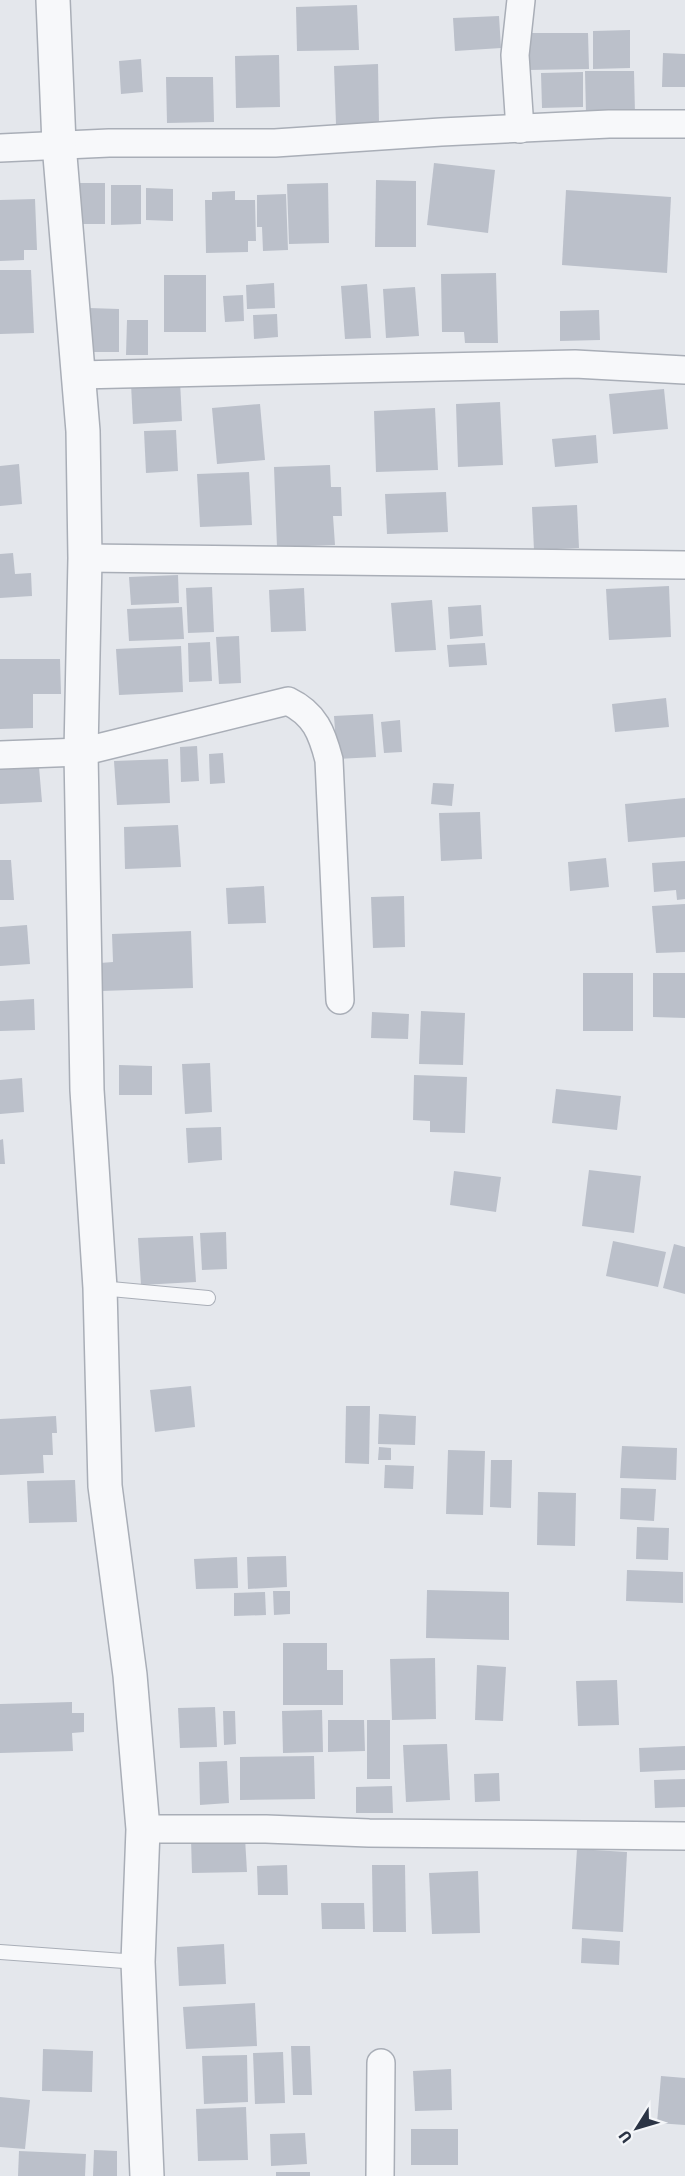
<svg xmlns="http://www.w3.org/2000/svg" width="685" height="2176" font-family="Signika,sans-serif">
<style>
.building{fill:#bbc0ca}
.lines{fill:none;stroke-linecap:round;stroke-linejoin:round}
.service-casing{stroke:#a9aeb7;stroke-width:16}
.minor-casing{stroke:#a9aeb7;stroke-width:30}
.tertiary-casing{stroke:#a9aeb7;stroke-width:36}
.service{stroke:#f7f8fa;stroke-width:14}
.minor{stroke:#f7f8fa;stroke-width:27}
.tertiary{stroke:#f7f8fa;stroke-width:33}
</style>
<rect width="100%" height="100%" fill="#e4e7ec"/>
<g class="building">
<polygon points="357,5 359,50 297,51 296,7"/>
<polygon points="499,16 501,48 455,51 453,18"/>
<polygon points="630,30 630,68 593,69 593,31"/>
<polygon points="527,33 588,33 589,69 528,70"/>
<polygon points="663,53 685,54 685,87 662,87"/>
<polygon points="279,55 280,107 236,108 235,56"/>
<polygon points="141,59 143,92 121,94 119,61"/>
<polygon points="378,64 379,123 336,124 334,66"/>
<polygon points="585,71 634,71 635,114 586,114"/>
<polygon points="583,72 583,107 542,108 541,73"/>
<polygon points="166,77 213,77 214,122 167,123"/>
<polygon points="434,163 495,170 488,233 427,225"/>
<polygon points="376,180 416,181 416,247 375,247"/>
<rect x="79" y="183" width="26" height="41"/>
<polygon points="328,183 329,243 289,244 287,184"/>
<polygon points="111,185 141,185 141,224 111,225"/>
<polygon points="146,188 173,189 173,221 146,220"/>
<polygon points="566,190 671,197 667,273 562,265"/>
<polygon points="235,191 235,200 255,200 256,241 248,241 248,252 206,253 205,200 212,200 212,192"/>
<polygon points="286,194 288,250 263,251 262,227 257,227 257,195"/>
<polygon points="35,199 37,250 24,250 24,260 0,261 0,200"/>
<polygon points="0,270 31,270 34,333 0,334"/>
<polygon points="496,273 498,343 465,343 464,332 442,332 441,274"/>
<rect x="164" y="275" width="42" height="57"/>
<polygon points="274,283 275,308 247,309 246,285"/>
<polygon points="367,284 371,338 345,339 341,286"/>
<polygon points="415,287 419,336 386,338 383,289"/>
<polygon points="243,295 244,321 225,322 223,296"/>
<polygon points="89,308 119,309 119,352 89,352"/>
<polygon points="599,310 600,340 560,341 560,311"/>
<polygon points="277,314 278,337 254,339 253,315"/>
<polygon points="127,320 148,320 148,355 126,355"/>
<polygon points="180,381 182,421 133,424 131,384"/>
<polygon points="664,389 668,429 613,434 609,394"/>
<polygon points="500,402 503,465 458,467 456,404"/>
<polygon points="260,404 265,460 217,464 212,408"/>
<polygon points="435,408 438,470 376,472 374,411"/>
<polygon points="176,430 178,471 146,473 144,431"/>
<polygon points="596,435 598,463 555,467 552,439"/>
<polygon points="19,464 22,504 0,506 0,466"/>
<polygon points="330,465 331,487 341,487 342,516 333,516 335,545 277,547 274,467"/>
<polygon points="249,472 252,525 200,527 197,474"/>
<polygon points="446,492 448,532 387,534 385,494"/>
<polygon points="577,505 579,548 534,550 532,507"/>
<polygon points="13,553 15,574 31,573 32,596 0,598 0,554"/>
<polygon points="178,575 179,603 131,605 129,577"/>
<polygon points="669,586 671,637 609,640 606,589"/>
<polygon points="212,587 214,632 188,633 186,588"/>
<polygon points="304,588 306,631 271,632 269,590"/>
<polygon points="432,600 436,650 395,652 391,603"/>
<polygon points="481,605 483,636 450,639 448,607"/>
<polygon points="182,607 184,639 129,641 127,609"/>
<polygon points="239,636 241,683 219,684 216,637"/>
<polygon points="210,642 212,681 189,682 188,643"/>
<polygon points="485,643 487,665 449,667 447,645"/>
<polygon points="181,646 183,692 119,695 116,649"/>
<polygon points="0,659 60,659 61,694 33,694 33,728 0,729"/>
<polygon points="666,698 669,727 615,732 612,704"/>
<polygon points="373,714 376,757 337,759 334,716"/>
<polygon points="400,720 402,752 384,753 381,722"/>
<polygon points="197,746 199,781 181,782 180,747"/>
<polygon points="223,753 225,783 210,784 209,754"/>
<polygon points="168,759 170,803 117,805 114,761"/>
<polygon points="39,767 42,802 0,804 0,769"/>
<polygon points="433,783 454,784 452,806 431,804"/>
<polygon points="685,798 685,837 628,842 625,804"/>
<polygon points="480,812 482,859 441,861 439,813"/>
<polygon points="178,825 181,867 125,869 124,827"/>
<polygon points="606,858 609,887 570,891 568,862"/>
<polygon points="0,860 11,860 14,900 0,900"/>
<polygon points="685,861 685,899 677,900 676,890 654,892 652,863"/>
<polygon points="264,886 266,923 228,924 226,888"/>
<polygon points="404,896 405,947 373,948 371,897"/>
<polygon points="685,904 685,952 656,953 652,906"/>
<polygon points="27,925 30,964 0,966 0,927"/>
<polygon points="191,931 193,988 101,991 100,963 113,962 112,934"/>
<rect x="583" y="973" width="50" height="58"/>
<polygon points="653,973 685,973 685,1018 653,1017"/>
<polygon points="34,999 35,1030 0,1031 0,1001"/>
<polygon points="421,1011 465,1013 463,1065 419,1064"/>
<polygon points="372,1012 409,1014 408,1039 371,1038"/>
<polygon points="210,1063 212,1112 185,1114 182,1064"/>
<polygon points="119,1065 152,1066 152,1095 119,1095"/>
<polygon points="414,1075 467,1077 465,1133 430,1132 430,1121 413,1120"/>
<polygon points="22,1078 24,1112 0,1114 0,1080"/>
<polygon points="556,1089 621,1096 617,1130 552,1123"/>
<polygon points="221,1127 222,1160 188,1163 186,1128"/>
<polygon points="3,1139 5,1164 0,1164 0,1140"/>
<polygon points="589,1170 641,1176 634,1233 582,1226"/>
<polygon points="454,1171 501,1177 496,1212 450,1205"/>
<polygon points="226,1232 227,1269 202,1270 200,1233"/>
<polygon points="193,1236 196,1282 141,1285 138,1238"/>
<polygon points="613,1241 666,1252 658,1287 606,1276"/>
<polygon points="674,1244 685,1247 685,1294 663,1288"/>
<polygon points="191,1386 195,1427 155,1432 150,1390"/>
<polygon points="346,1406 370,1406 369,1464 345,1463"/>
<polygon points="379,1414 416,1416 415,1445 378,1444"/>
<polygon points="56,1416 57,1433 52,1433 53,1455 43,1455 44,1473 0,1475 0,1419"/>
<polygon points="622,1446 677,1448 676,1480 620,1478"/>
<polygon points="379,1447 391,1448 391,1460 378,1460"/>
<polygon points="448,1450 485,1451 483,1515 446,1514"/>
<polygon points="491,1460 512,1460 511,1508 490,1507"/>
<polygon points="385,1465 414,1466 413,1489 384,1488"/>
<polygon points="75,1480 77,1522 29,1523 27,1481"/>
<polygon points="621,1488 656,1489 654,1521 620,1519"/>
<polygon points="538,1492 576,1493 575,1546 537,1545"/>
<polygon points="637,1527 669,1528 668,1560 636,1559"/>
<polygon points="286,1556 287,1587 248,1589 247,1557"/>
<polygon points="237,1557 238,1588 196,1589 194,1559"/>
<polygon points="627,1570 683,1572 683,1603 626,1601"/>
<polygon points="427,1590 509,1592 509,1640 426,1638"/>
<polygon points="273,1591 290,1591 290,1614 274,1615"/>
<polygon points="265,1592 266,1615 234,1616 234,1593"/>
<polygon points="283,1643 327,1643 327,1670 343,1670 343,1705 283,1705"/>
<polygon points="435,1658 436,1719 392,1720 390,1659"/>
<polygon points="477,1665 506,1667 503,1721 475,1720"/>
<polygon points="617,1680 619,1725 578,1726 576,1681"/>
<polygon points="72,1702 72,1713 84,1713 84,1732 72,1733 73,1751 0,1753 0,1704"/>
<polygon points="215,1707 217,1747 180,1748 178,1708"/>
<polygon points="322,1710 323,1752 283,1753 282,1711"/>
<polygon points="223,1711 235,1711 236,1744 224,1745"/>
<polygon points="328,1720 364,1720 365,1751 328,1752"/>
<rect x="367" y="1720" width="23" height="59"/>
<polygon points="447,1744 450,1800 406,1802 403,1745"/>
<polygon points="685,1746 685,1770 640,1772 639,1748"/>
<polygon points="314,1756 315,1799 240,1800 240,1757"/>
<polygon points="227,1761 229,1803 200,1805 199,1762"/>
<polygon points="499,1773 500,1801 475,1802 474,1774"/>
<polygon points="685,1779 685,1807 655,1808 654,1780"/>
<polygon points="392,1786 393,1813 356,1813 356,1787"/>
<polygon points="245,1838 247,1872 192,1873 191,1839"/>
<polygon points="577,1849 627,1852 623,1932 572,1929"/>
<polygon points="287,1865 288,1895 258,1895 257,1866"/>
<polygon points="372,1865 405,1865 406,1932 373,1932"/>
<polygon points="478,1871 480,1933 432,1934 429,1873"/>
<polygon points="321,1903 364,1903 365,1929 322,1929"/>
<polygon points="582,1938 620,1941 619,1965 581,1963"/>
<polygon points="224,1944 226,1984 179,1986 177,1947"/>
<polygon points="255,2003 257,2046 186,2049 183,2007"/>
<polygon points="291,2046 310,2046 312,2095 293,2095"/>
<polygon points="43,2049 93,2051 92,2092 42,2091"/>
<polygon points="283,2052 285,2103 255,2104 253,2053"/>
<polygon points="247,2055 248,2102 204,2104 202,2056"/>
<polygon points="451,2069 452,2110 415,2111 413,2071"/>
<polygon points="661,2076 685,2078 685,2125 657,2123"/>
<polygon points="0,2097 30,2100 25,2149 0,2147"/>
<polygon points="246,2107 248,2160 198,2161 196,2109"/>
<rect x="411" y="2129" width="47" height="36"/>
<polygon points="305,2133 307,2164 271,2166 270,2134"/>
<polygon points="94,2150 117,2151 117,2176 93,2176"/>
<polygon points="19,2151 86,2154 85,2176 18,2176"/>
<rect x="276" y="2172" width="34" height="4"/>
</g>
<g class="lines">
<g class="service-casing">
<g id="service">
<polyline points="100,1288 208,1298"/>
<polyline points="0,1952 138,1962"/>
</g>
</g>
<g class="minor-casing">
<g id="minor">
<polyline points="520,129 515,55 521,0"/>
<polyline points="0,148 109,143 275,143 441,132 609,124 685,124"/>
<polyline points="78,375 575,364 685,370"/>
<polyline points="85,558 685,565"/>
<path d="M0 755 81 752 288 701C315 714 322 733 329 760L340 1000"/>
<polyline points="143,1829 266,1829 369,1833 685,1836"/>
<polyline points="380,2176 381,2063"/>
</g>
</g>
<g class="tertiary-casing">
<polyline id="tertiary" points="53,0 59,144 83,431 85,558 81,752 87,1090 100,1288 105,1486 130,1675 143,1829 138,1962 147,2176"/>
</g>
<use href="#service" class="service"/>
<use href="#minor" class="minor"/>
<use href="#tertiary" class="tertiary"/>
</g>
<g transform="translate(637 2128) rotate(233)" stroke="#f4f6f9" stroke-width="4.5" paint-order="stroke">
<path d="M0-4.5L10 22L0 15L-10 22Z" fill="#2b3445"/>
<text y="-9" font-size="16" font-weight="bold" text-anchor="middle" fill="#2b3445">U</text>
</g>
</svg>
